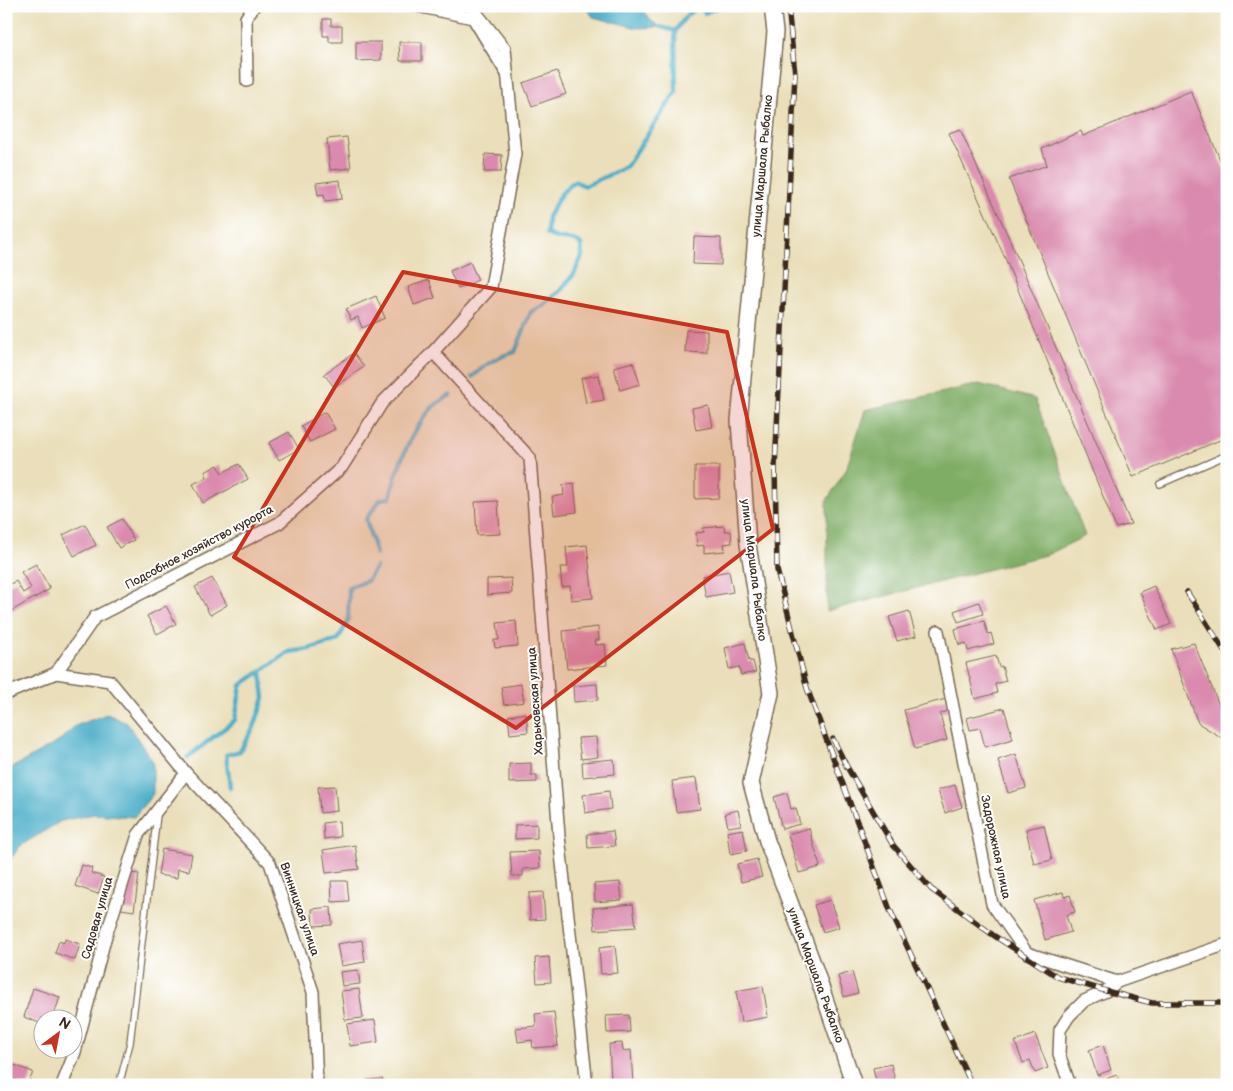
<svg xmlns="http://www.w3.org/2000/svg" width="1233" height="1091" font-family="'Balsamiq Sans',sans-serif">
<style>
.forest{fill:#80ad66;stroke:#5e6c42}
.water{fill:#49adc8;stroke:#426c73}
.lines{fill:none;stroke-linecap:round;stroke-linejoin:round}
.stream{stroke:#49adc8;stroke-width:4.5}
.building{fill:#da8aae}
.service-casing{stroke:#786955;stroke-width:8}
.minor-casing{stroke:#786955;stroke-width:14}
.tertiary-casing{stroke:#786955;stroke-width:18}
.service{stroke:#fff;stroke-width:5.5}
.minor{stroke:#fff;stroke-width:11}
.tertiary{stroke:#fff;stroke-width:15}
.rail-casing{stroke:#3b2a1e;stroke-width:5.5}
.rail{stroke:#fff;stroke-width:4;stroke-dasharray:11;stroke-linecap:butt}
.marked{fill:#c8321e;fill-opacity:0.2;stroke:#c8321e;stroke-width:4;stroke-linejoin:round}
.labels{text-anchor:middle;stroke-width:4;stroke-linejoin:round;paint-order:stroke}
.street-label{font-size:12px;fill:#3b2a1e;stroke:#fff}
</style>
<rect width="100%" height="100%" fill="#fff"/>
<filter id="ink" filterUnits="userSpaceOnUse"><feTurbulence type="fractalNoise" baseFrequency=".02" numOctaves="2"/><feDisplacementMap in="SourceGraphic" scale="10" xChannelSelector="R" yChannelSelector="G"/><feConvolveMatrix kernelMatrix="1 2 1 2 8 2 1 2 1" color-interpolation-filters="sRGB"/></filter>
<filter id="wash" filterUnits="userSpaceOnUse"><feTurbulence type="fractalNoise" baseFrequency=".0096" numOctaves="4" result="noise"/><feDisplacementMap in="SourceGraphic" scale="20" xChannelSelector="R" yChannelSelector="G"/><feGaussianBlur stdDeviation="1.12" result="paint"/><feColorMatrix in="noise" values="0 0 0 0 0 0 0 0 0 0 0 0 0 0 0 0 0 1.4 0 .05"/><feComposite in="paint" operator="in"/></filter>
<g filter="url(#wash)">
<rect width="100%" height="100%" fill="#eadfba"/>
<polygon class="forest" points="979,384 1035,399 1085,536 1049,554 827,611 827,500 846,470 865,410"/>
<g class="water">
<polygon points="585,6 641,6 651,21 661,27 638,28 593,17"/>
<polygon points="107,714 127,723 153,762 153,794 134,817 94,814 61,821 20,846 6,866 6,771 58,742 75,726"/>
</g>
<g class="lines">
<g class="stream">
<polyline points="700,6 705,13 720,6"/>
<polyline points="675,31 687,15 699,6"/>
<path d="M472 377C487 364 496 357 515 352L531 312 542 306 559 292 574 274 582 256 581 244C567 235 562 243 547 234L548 217 561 194 574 181 585 186 626 167 676 92 675 31 661 27"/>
<path d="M376 554 366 519 381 499 390 498C397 467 410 433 431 409 436 403 444 399 451 395"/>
<polyline points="188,757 235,720 241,685 289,652 309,649 338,640 348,621 349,587 367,581 376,567"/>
<polyline points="230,787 226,755 240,751 254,727 264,698 261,672"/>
</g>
</g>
<g id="blocks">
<g class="building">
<polygon points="323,19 331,19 331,26 342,26 342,42 329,42 329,36 323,36"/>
<polygon points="356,42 381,42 381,60 356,61"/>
<polygon points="399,42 422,42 422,61 400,61"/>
<polygon points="557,71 566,94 532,106 523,83"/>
<polygon points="1191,91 1227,176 1227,437 1133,477 1009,179 1047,165 1042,149 1081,131 1083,136"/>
<polygon points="960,129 1017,256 1131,524 1116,528 1005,258 949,133"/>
<polygon points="347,137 351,168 330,170 327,139"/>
<polygon points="485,154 502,155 501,172 484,172"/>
<polygon points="340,180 342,199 325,201 324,194 318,195 316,183"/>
<polygon points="694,237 721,238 721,265 693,264"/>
<polygon points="470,262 478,280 458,289 450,271"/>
<polygon points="429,280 435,298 414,305 408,287"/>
<polygon points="376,296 385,318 362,328 358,317 351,320 346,309"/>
<polygon points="686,330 707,331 707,353 685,352"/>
<polygon points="354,353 364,367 334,387 324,374"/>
<polygon points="633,362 640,384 620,390 614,367"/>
<polygon points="599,375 604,400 586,403 581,378"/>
<polygon points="708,405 712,427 696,430 692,408"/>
<polygon points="325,412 335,429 310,442 301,426"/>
<polygon points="289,432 299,449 279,460 269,443"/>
<polygon points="239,464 248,479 203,503 193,484 207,477 205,472 218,465 222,473"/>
<polygon points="695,466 719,466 719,498 695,499"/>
<polygon points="574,483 577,512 554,515 552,497 564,495 563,485"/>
<polygon points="498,501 500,534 477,535 475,502"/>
<polygon points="122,519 134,540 119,548 107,527"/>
<polygon points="85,524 96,545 74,556 63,535"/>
<polygon points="724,526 725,531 731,531 732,543 724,544 725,551 704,553 704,545 697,546 696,533 704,532 703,528"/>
<polygon points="587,545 593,598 571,600 570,586 562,587 560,567 568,567 566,547"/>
<polygon points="36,564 50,589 6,614 6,598 10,595 6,586 16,581 23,593 31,588 21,572"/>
<polygon points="729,571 733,592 706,597 702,576"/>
<polygon points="212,578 227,605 210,615 195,587"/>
<polygon points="511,578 512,593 487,595 487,579"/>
<polygon points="1154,586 1171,624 1157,630 1140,592"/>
<polygon points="979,602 983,614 958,622 954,611"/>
<polygon points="166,606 176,624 157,634 147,616"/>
<polygon points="909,611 916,636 897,641 889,617"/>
<polygon points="516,621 518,646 495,648 494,640 499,640 497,623"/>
<polygon points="984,621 988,634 991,633 994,644 968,651 966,643 959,645 955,629"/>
<polygon points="598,627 599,640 595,640 596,645 605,644 607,665 567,669 563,631"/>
<polygon points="745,643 749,661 753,661 756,672 741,675 739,667 729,669 725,648"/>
<polygon points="1194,643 1221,710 1227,714 1227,741 1198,723 1171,649"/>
<polygon points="996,656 999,667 1002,666 1006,681 995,684 997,693 975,699 966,663"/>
<polygon points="521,684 524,702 504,705 501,687"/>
<polygon points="597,684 598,700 574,702 573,686"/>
<polygon points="946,699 949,710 940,714 947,740 915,749 904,710"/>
<polygon points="1004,708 1013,739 985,747 980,728 970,730 967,718"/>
<polygon points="526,713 528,732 510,734 508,716"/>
<polygon points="596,737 598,757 581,759 578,738"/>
<polygon points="1016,754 1026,788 1008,793 998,760"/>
<polygon points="614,759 615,774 583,777 582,762"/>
<polygon points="531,763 531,775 537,775 537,782 509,783 509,764"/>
<polygon points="696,778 700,809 676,812 672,781"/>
<polygon points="955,785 962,807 945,813 938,790"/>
<polygon points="335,786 337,811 320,813 318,787"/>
<polygon points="609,791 611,809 585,813 583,795"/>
<polygon points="787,793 791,809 796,808 800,824 782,829 774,797"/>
<polygon points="738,810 741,825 728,827 725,813"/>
<polygon points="339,821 340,837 324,839 323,823"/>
<polygon points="537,824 537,838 515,839 515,825"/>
<polygon points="1044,825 1052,860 1034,864 1026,829"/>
<polygon points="809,828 820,867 799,873 788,834"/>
<polygon points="743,829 747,851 730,854 727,832"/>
<polygon points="613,831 615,846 588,848 587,834"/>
<polygon points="355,845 359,869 326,873 323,850"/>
<polygon points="162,849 192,854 189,871 178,869 177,878 158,875"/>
<polygon points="539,851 540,868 523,869 523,876 512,876 510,852"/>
<polygon points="757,859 762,877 741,882 737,864"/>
<polygon points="82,865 92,868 91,873 104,877 98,894 75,886"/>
<polygon points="125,872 139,874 134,911 121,909"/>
<polygon points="331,881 347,881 349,901 332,902"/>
<polygon points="620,882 622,900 595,902 594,884"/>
<polygon points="543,892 545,919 530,920 529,893"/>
<polygon points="1063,892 1064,897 1070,895 1075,912 1066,915 1071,932 1045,940 1034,900"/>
<polygon points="830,900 839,927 823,932 814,905"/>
<polygon points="633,904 636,927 595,930 593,908"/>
<polygon points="331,907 332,925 313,926 312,909"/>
<polygon points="65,939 80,944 75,960 55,953 59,941 64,943"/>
<polygon points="362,940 365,962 341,966 337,944"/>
<polygon points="615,946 618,973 601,974 599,948"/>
<polygon points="549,957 551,982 537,983 535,958"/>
<polygon points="358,970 360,984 342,986 340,972"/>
<polygon points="852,972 858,993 844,997 838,976"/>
<polygon points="763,986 768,1017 741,1022 736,991"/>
<polygon points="33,988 60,997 53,1018 42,1018 42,1024 24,1017"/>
<polygon points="359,989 363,1018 345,1020 341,991"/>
<polygon points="554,1012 558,1046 533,1048 532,1040 518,1042 516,1028 536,1026 535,1014"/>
<polygon points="629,1015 630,1032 607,1033 606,1016"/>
<polygon points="375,1020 378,1042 350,1046 347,1024"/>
<polygon points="1035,1034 1048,1068 1035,1073 1030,1060 1023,1063 1015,1042"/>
<polygon points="622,1043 623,1051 631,1050 633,1085 616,1085 616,1080 611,1080 609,1044"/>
<polygon points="1103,1045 1111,1070 1097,1075 1089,1050"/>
<polygon points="891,1064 896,1085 877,1085 873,1068"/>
<polygon points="14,1065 33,1072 28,1085 16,1085 7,1082"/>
<polygon points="1117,1075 1121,1085 1100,1085 1099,1081"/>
<polygon points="383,1079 383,1085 367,1085 367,1080"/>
</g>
</g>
</g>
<g filter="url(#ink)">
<use href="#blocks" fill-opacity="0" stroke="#786955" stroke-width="1"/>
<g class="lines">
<g class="service-casing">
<g id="service">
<polyline points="1160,484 1227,455"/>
<polyline points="119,1085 130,1043 157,815"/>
</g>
</g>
<g class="minor-casing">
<g id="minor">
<polyline points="417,6 473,18 507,74"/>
<polyline points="247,81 246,18 254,6"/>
<polyline points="433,352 530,458 559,836 587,1085"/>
<polyline points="938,631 992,904 1027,953 1117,982 1106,991 1084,1001 1069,1016 1060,1030 1059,1054 1070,1085"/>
<polyline points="56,673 110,681 186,773 270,863 313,992 317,1085"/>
<polyline points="6,694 56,673 95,617 279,523 342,467 382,403 433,352 491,287 515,154 505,49 471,6"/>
<polyline points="1117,982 1227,944"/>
<polyline points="62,1085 75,1052 105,939 138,835 186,773"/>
</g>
</g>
<g class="tertiary-casing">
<polyline id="tertiary" points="772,6 775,32 739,421 748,544 771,693 751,783 767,841 815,969 854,1085"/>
</g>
<use href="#service" class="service"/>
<use href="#minor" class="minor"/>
<use href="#tertiary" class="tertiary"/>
<g class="rail-casing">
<g id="rail">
<polyline points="788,6 795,74 775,467 777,570 807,688 890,910 972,1085"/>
<polyline points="1187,592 1227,655"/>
<polyline points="833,739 847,767 893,845 931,889 993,935 1058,977 1106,991 1152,1003 1227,1003"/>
</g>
</g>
<use href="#rail" class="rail"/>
</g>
</g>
<path class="marked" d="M403 272 727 332 773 529 516 728 234 557Z"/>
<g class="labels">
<g class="street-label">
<text transform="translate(762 166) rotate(-85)" y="4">улица Маршала Рыбалко</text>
<text transform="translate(199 547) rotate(-28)" y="4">Подсобное хозяйство курорта</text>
<text transform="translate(754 570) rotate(83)" y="4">улица Маршала Рыбалко</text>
<text transform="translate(535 701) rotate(-94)" y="4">Харьковская улица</text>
<text transform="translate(996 847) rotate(78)" y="4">Задорожная улица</text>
<text transform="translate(300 909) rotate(71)" y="4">Винницкая улица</text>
<text transform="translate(97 918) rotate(-74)" y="4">Садовая улица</text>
<text transform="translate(816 975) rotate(70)" y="4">улица Маршала Рыбалко</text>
</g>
</g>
<rect width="1233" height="1091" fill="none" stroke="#fff" stroke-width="25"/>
<g transform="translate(58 1034) rotate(32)"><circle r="24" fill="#ffffff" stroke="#b1aaa5"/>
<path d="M0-4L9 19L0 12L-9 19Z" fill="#c8321e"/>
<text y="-8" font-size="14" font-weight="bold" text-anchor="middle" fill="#3b2a1e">N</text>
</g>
</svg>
